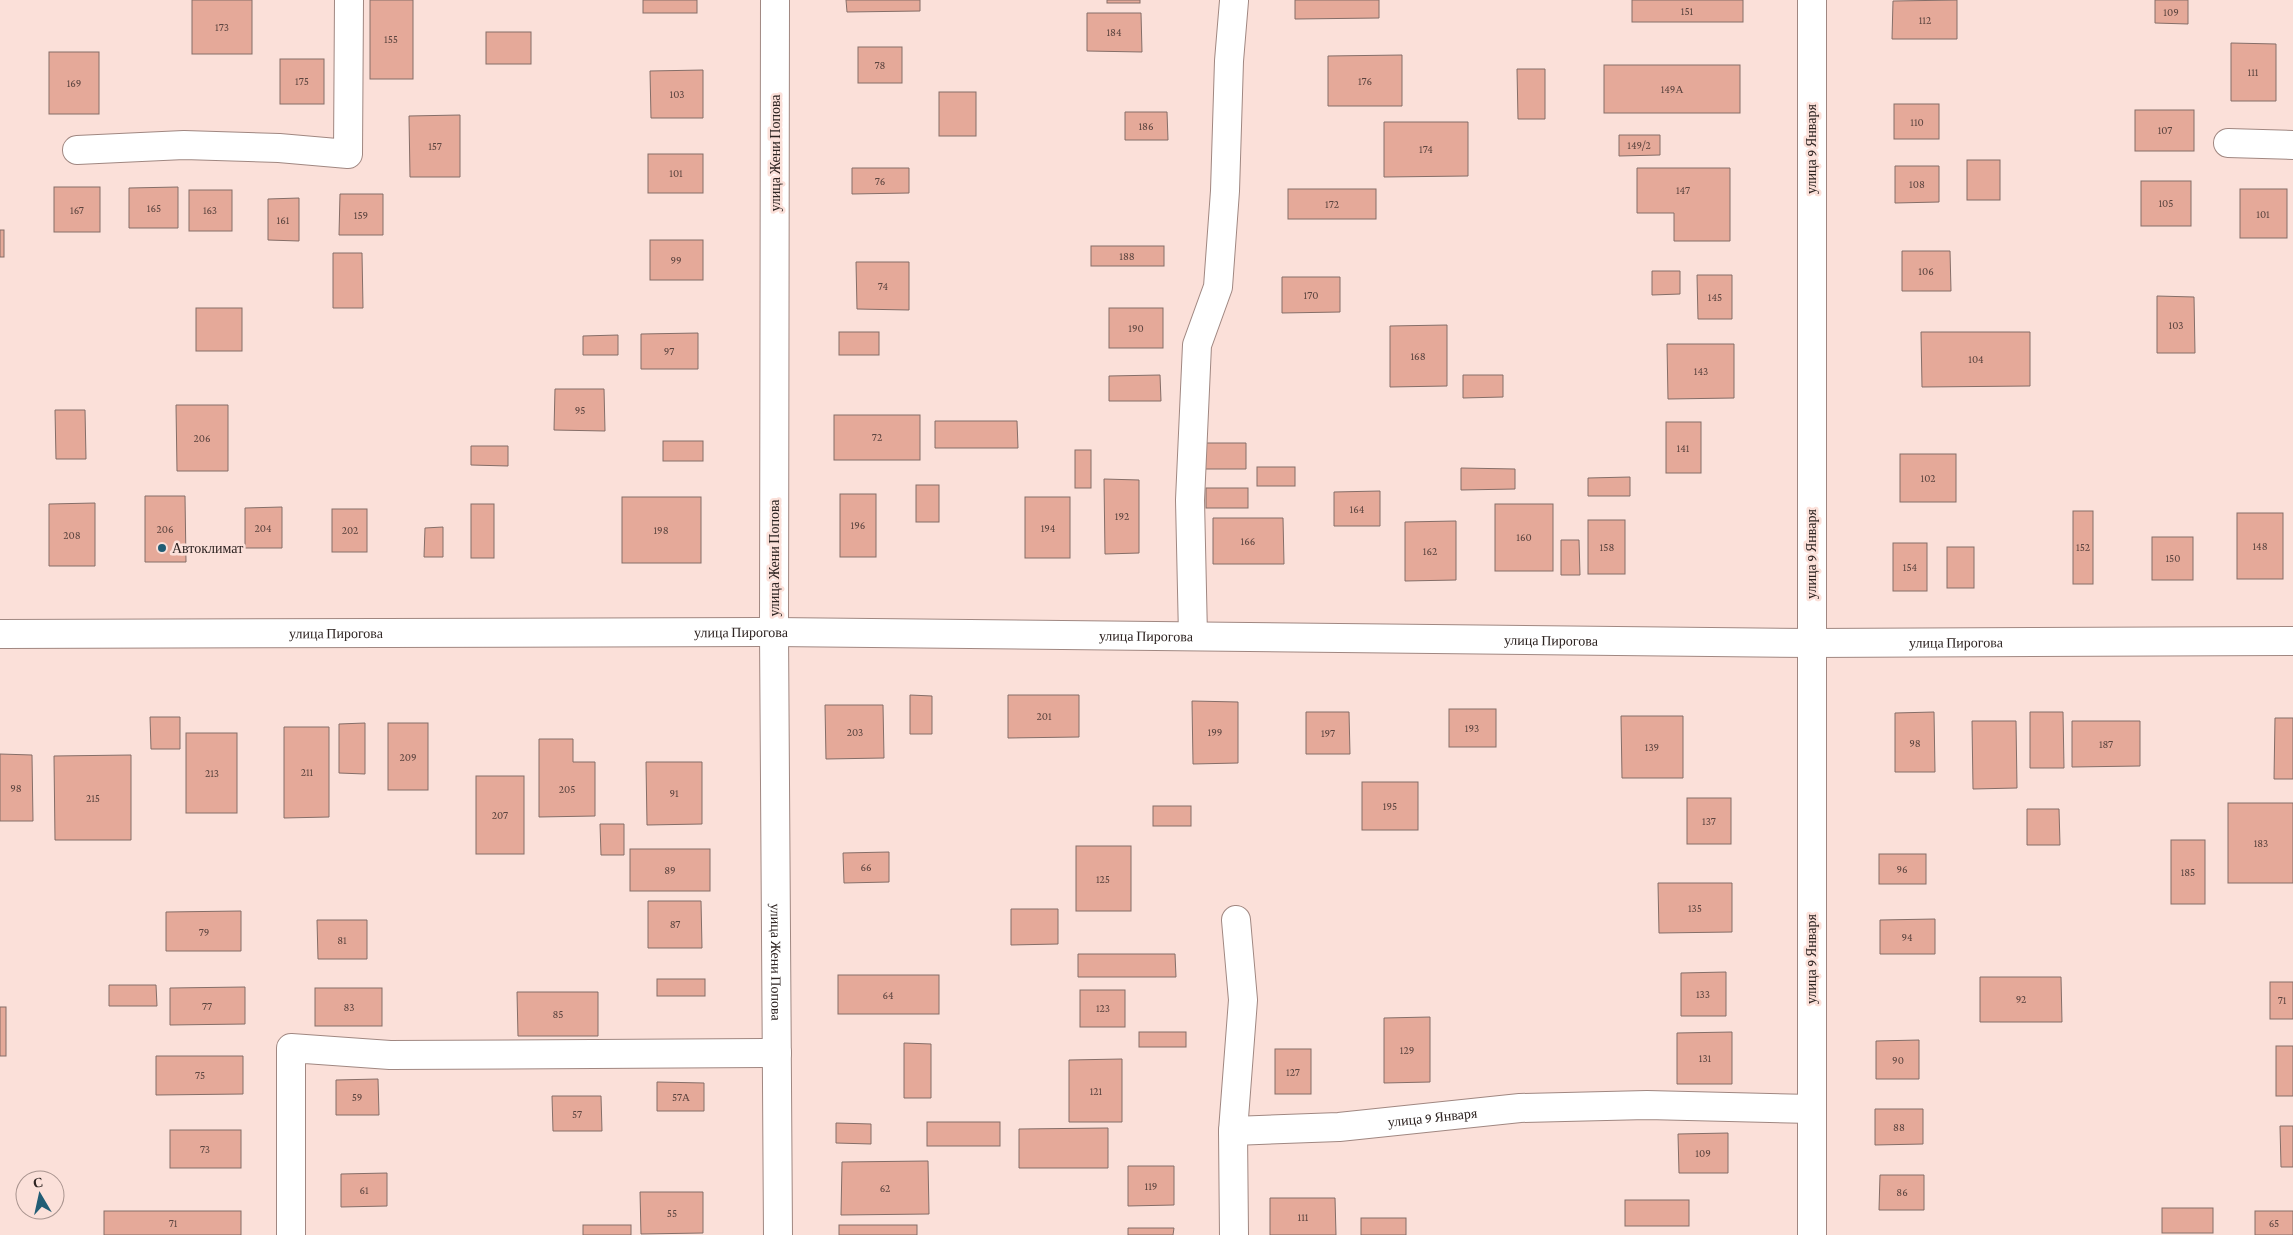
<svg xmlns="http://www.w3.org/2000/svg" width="2293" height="1235" font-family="'Crimson Pro',serif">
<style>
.building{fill:#e5a999;stroke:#856e68}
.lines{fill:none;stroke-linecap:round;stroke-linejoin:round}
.minor-casing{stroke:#a08781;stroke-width:30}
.minor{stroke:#fff;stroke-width:28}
.poi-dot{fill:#215d75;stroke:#fbe0d9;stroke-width:2}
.labels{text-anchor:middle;stroke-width:5;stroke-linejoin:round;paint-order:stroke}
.number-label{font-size:11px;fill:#5b443f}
.street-label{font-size:14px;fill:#2d2321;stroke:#fbe0d9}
.poi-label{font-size:14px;fill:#2d2321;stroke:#fbe0d9;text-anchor:start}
</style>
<rect width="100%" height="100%" fill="#fbe0d9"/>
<g class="building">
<rect x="192" y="0" width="60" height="54"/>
<rect x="370" y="0" width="43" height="79"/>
<rect x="643" y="0" width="54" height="13"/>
<polygon points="846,0 920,0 920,11 847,12"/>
<rect x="1107" y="0" width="33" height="3"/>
<polygon points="1295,0 1379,0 1379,18 1295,19"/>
<rect x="1632" y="0" width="111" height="22"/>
<polygon points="1957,0 1957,39 1892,39 1893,1"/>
<polygon points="2155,0 2188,0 2188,24 2155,23"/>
<polygon points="1087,13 1141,13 1142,52 1087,51"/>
<rect x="486" y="32" width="45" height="32"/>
<polygon points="2231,43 2276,44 2276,101 2231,101"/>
<rect x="858" y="47" width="44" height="36"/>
<rect x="49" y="52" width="50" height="62"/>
<polygon points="1402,55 1402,106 1328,106 1328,56"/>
<rect x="280" y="59" width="44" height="45"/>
<rect x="1604" y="65" width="136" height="48"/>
<polygon points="1517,69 1545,69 1545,119 1518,119"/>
<polygon points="703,70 703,118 651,118 650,71"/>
<rect x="939" y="92" width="37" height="44"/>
<rect x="1894" y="104" width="45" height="35"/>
<rect x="2135" y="110" width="59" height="41"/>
<polygon points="1125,112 1167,112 1168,140 1125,140"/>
<polygon points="460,115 460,177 410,177 409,116"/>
<polygon points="1384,122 1468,122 1468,176 1384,177"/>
<polygon points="1619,135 1660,135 1660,155 1619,156"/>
<rect x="648" y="154" width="55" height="39"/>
<rect x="1967" y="160" width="33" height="40"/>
<polygon points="1895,166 1939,166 1939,202 1895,203"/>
<polygon points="852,168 909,168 909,193 852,194"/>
<polygon points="1637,168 1730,168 1730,241 1674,241 1674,213 1637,213"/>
<rect x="2141" y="181" width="50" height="45"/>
<rect x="54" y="187" width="46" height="45"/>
<polygon points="178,187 178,228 129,228 129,188"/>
<rect x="1288" y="189" width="88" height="30"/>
<rect x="2240" y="189" width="47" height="49"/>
<rect x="189" y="190" width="43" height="41"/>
<polygon points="340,194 383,194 383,235 339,235"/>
<polygon points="299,198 299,241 268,240 268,199"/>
<rect x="0" y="230" width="4" height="27"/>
<rect x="650" y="240" width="53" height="40"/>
<rect x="1091" y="246" width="73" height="20"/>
<polygon points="1902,251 1950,251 1951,291 1902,291"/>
<polygon points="333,253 362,253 363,308 333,308"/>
<polygon points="856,262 909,262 909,310 857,309"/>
<polygon points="1652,271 1680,271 1680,294 1652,295"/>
<polygon points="1697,275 1732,275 1732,319 1698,319"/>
<polygon points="1282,277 1340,277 1340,312 1282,313"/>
<polygon points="2157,296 2194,297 2195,353 2157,353"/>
<rect x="196" y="308" width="46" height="43"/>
<rect x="1109" y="308" width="54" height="40"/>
<polygon points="1447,325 1447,386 1390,387 1390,326"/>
<rect x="839" y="332" width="40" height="23"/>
<polygon points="1921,332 2030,332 2030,386 1922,387"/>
<polygon points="698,333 698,369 641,369 641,334"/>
<polygon points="618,335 618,355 583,355 583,336"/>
<polygon points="1667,344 1734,344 1734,398 1668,399"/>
<polygon points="1160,375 1161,401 1109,401 1109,376"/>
<polygon points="1463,375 1503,375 1503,397 1463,398"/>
<polygon points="555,389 604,389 605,431 554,430"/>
<polygon points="176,405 228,405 228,471 177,471"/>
<polygon points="55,410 85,410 86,459 56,459"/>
<rect x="834" y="415" width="86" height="45"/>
<polygon points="935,421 1017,421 1018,448 935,448"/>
<rect x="1666" y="422" width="35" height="51"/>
<rect x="663" y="441" width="40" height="20"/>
<polygon points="1203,443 1246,443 1246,469 1204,469"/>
<polygon points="471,446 508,446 508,466 471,465"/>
<rect x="1075" y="450" width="16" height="38"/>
<rect x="1900" y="454" width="56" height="48"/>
<rect x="1257" y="467" width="38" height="19"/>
<polygon points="1461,468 1515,469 1515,489 1461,490"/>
<polygon points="1630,477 1630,496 1588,496 1588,478"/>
<polygon points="1104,479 1139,480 1139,553 1105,554"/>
<rect x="916" y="485" width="23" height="37"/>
<rect x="1206" y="488" width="42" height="20"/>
<polygon points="1380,491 1380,526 1334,526 1334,492"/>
<rect x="840" y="494" width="36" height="63"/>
<polygon points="145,496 185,496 186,562 145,562"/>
<rect x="622" y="497" width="79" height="66"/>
<rect x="1025" y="497" width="45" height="61"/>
<polygon points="95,503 95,566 49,566 49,504"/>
<rect x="471" y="504" width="23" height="54"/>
<rect x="1495" y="504" width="58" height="67"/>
<polygon points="282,507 282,548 245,548 245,508"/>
<rect x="332" y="509" width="35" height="43"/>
<rect x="2073" y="511" width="20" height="73"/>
<rect x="2237" y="513" width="46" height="66"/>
<polygon points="1213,518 1283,518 1284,564 1213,564"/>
<rect x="1588" y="520" width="37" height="54"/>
<polygon points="1456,521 1456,580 1405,581 1405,522"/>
<polygon points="443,527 443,557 424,557 425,528"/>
<rect x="2152" y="537" width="41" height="43"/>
<polygon points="1561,540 1579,540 1580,575 1561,575"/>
<rect x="1893" y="543" width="34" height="48"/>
<rect x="1947" y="547" width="27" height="41"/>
<polygon points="910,695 932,696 932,734 910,734"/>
<polygon points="1008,695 1079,695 1079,737 1008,738"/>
<polygon points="1192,701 1238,702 1238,763 1193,764"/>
<polygon points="825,705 883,705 884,758 826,759"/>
<rect x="1449" y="709" width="47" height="38"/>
<polygon points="1306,712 1349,712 1350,754 1306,754"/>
<polygon points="1934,712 1935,772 1895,772 1895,713"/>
<polygon points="2030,712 2063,712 2064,768 2030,768"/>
<polygon points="1621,716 1683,716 1683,778 1622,778"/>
<polygon points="150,717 180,717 180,749 151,749"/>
<polygon points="2275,718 2293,718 2293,779 2274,779"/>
<polygon points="1972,721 2016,721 2017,788 1973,789"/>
<polygon points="2072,721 2140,721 2140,766 2072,767"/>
<polygon points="365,723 365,774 339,773 339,724"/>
<rect x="388" y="723" width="40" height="67"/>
<polygon points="284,727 329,727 329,817 284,818"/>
<rect x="186" y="733" width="51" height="80"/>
<polygon points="539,739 573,739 573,762 595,762 595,816 539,817"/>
<polygon points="0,754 32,755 33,821 0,821"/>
<polygon points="131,755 131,840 55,840 54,756"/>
<polygon points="646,762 702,762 702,824 647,825"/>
<rect x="476" y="776" width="48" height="78"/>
<rect x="1362" y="782" width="56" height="48"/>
<rect x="1687" y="798" width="44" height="46"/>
<rect x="2228" y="803" width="65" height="80"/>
<rect x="1153" y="806" width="38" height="20"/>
<polygon points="2027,809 2059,809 2060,845 2027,845"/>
<polygon points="600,824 624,824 624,855 601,855"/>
<rect x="2171" y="840" width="34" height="64"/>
<rect x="1076" y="846" width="55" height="65"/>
<rect x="630" y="849" width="80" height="42"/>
<polygon points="889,852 889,882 844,883 843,853"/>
<rect x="1879" y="854" width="47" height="30"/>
<polygon points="1658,883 1732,883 1732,932 1659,933"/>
<polygon points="648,901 701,901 702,948 648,948"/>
<polygon points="1011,909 1058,909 1058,944 1011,945"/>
<polygon points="241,911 241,951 166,951 166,912"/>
<polygon points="1935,919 1935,954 1880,954 1880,920"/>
<polygon points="317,920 367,920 367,959 318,959"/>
<polygon points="1078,954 1175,954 1176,977 1078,977"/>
<polygon points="1726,972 1726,1016 1681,1016 1681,973"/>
<rect x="838" y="975" width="101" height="39"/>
<polygon points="1980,977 2061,977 2062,1022 1980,1022"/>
<rect x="657" y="979" width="48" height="17"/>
<rect x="2270" y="982" width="23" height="37"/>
<polygon points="109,985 156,985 157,1006 109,1006"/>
<polygon points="245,987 245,1024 170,1025 170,988"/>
<rect x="315" y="988" width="67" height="38"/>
<rect x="1080" y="990" width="45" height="37"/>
<polygon points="517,992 598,992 598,1036 518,1036"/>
<rect x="0" y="1007" width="6" height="49"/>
<polygon points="1430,1017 1430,1082 1384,1083 1384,1018"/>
<rect x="1139" y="1032" width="47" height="15"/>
<polygon points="1732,1032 1732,1084 1677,1084 1677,1033"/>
<polygon points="1919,1040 1919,1079 1876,1079 1876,1041"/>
<polygon points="904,1043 931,1044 931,1098 904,1098"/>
<rect x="2276" y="1046" width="17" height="50"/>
<rect x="1275" y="1049" width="36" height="45"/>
<polygon points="156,1056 243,1056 243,1094 156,1095"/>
<polygon points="1122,1059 1122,1122 1069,1122 1069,1060"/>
<polygon points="378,1079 379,1115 336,1115 336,1080"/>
<polygon points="657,1082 704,1083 704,1111 657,1111"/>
<polygon points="552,1096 601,1096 602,1131 553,1131"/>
<polygon points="1875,1109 1923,1109 1923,1144 1875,1145"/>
<rect x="927" y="1122" width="73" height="24"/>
<polygon points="836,1123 871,1124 871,1144 836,1143"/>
<polygon points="2280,1126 2293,1126 2293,1167 2281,1167"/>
<polygon points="1108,1128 1108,1168 1019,1168 1019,1129"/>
<rect x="170" y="1130" width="71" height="38"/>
<polygon points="1728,1133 1728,1173 1679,1173 1678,1134"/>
<polygon points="928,1161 929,1214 841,1215 842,1162"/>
<polygon points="1128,1166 1174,1166 1174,1205 1128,1206"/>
<polygon points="387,1173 387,1206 341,1207 341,1174"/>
<polygon points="1880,1175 1924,1175 1924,1210 1879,1210"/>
<polygon points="640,1192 703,1192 703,1233 641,1234"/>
<polygon points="1270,1198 1335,1198 1336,1235 1270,1235"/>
<rect x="1625" y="1200" width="64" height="26"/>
<rect x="2162" y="1208" width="51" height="25"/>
<rect x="104" y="1211" width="137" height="24"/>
<rect x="2255" y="1211" width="38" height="24"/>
<rect x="1361" y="1218" width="45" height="17"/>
<rect x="583" y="1225" width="48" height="10"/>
<rect x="839" y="1225" width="78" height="10"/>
<polygon points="1128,1228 1174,1228 1173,1235 1128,1235"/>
</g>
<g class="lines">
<g class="minor-casing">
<g id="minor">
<path id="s1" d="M775 0 774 632 778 1235"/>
<polyline points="1812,0 1812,1235"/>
<polyline points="2228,143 2293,145"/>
<polyline points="77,150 184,145 279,148 348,154 349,0"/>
<path id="s2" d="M0 634 774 632 1811 643 2293 641"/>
<polyline points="1193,636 1190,500 1197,345 1218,287 1225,191 1229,61 1234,1"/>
<path id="s3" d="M1233 1131 1339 1127 1520 1108 1647 1105 1812 1109"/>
<polyline points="291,1235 291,1048 390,1055 777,1053"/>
<polyline points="1234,1235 1233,1131 1243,1000 1236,920"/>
</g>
</g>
<use href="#minor" class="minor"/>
</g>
<circle class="poi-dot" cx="162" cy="548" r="5"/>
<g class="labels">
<g class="number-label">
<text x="1687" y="15">151</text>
<text x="2171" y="16">109</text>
<text x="1925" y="24">112</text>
<text x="222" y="31">173</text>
<text x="1114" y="36">184</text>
<text x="391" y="43">155</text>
<text x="880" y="69">78</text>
<text x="2253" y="76">111</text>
<text x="302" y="85">175</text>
<text x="1365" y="85">176</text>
<text x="74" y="87">169</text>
<text x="1672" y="93">149А</text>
<text x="677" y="98">103</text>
<text x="1917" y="126">110</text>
<text x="1146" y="130">186</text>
<text x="2165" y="134">107</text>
<text x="1639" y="149">149/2</text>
<text x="435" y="150">157</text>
<text x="1426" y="153">174</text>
<text x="676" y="177">101</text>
<text x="880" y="185">76</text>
<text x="1917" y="188">108</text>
<text x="1683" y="194">147</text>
<text x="2166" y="207">105</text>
<text x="1332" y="208">172</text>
<text x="154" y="212">165</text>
<text x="77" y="214">167</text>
<text x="210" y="214">163</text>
<text x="2263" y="218">101</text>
<text x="361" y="219">159</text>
<text x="283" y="224">161</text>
<text x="1127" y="260">188</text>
<text x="676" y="264">99</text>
<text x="1926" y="275">106</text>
<text x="883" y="290">74</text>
<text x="1311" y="299">170</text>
<text x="1715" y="301">145</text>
<text x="2176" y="329">103</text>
<text x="1136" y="332">190</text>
<text x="669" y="355">97</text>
<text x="1418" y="360">168</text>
<text x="1976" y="363">104</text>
<text x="1701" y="375">143</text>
<text x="580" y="414">95</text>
<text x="877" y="441">72</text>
<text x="202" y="442">206</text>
<text x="1683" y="452">141</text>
<text x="1928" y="482">102</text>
<text x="1357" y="513">164</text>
<text x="1122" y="520">192</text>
<text x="858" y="529">196</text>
<text x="263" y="532">204</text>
<text x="1048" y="532">194</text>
<text x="165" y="533">206</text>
<text x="350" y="534">202</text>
<text x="661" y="534">198</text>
<text x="72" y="539">208</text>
<text x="1524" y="541">160</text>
<text x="1248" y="545">166</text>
<text x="2260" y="550">148</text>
<text x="1607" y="551">158</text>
<text x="2083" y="551">152</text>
<text x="1430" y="555">162</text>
<text x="2173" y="562">150</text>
<text x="1910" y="571">154</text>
<text x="1044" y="720">201</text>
<text x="1472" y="732">193</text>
<text x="855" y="736">203</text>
<text x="1215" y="736">199</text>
<text x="1328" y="737">197</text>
<text x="1915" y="747">98</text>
<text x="2106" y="748">187</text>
<text x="1652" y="751">139</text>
<text x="408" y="761">209</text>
<text x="307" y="776">211</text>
<text x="212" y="777">213</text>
<text x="16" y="792">98</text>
<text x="567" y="793">205</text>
<text x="674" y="797">91</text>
<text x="93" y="802">215</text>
<text x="1390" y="810">195</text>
<text x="500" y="819">207</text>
<text x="1709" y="825">137</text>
<text x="2261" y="847">183</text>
<text x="866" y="871">66</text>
<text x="1902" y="873">96</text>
<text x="670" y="874">89</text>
<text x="2188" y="876">185</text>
<text x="1103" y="883">125</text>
<text x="1695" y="912">135</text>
<text x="675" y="928">87</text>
<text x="204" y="936">79</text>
<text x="1907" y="941">94</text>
<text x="342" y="944">81</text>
<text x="1703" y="998">133</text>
<text x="888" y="999">64</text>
<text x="2021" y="1003">92</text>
<text x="2282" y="1004">71</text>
<text x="207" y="1010">77</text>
<text x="349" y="1011">83</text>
<text x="1103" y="1012">123</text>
<text x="558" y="1018">85</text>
<text x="1407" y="1054">129</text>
<text x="1705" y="1062">131</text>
<text x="1898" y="1064">90</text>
<text x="1293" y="1076">127</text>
<text x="200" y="1079">75</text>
<text x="1096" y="1095">121</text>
<text x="357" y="1101">59</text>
<text x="681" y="1101">57А</text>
<text x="577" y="1118">57</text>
<text x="1899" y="1131">88</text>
<text x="205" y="1153">73</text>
<text x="1703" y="1157">109</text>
<text x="1151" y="1190">119</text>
<text x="885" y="1192">62</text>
<text x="364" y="1194">61</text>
<text x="1902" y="1196">86</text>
<text x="672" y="1217">55</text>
<text x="1303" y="1221">111</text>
<text x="173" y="1227">71</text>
<text x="2274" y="1227">65</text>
</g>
<g class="street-label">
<text transform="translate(1811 149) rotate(-90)" y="5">улица 9 Января</text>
<text transform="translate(775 153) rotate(-90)" y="5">улица Жени Попова</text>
<text transform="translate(1811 554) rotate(-90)" y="5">улица 9 Января</text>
<text transform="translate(774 558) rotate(-90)" y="5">улица Жени Попова</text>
<text dy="5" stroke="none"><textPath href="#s2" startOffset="741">улица Пирогова</textPath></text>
<text dy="5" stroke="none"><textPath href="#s2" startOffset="336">улица Пирогова</textPath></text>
<text dy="5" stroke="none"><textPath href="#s2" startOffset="1146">улица Пирогова</textPath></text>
<text dy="5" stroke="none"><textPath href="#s2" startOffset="1551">улица Пирогова</textPath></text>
<text dy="5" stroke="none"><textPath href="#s2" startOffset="1956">улица Пирогова</textPath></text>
<text transform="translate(1811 959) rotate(-90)" y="5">улица 9 Января</text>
<text dy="5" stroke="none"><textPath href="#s1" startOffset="962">улица Жени Попова</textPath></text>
<text dy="5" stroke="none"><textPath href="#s3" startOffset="200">улица 9 Января</textPath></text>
</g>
<g class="poi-label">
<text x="172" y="553">Автоклимат</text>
</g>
</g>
<g transform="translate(40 1195) rotate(351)"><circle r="24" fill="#fbe0d9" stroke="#a9948f"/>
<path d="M0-4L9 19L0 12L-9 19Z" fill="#215d75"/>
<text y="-8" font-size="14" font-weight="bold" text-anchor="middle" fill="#2d2321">С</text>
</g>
</svg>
